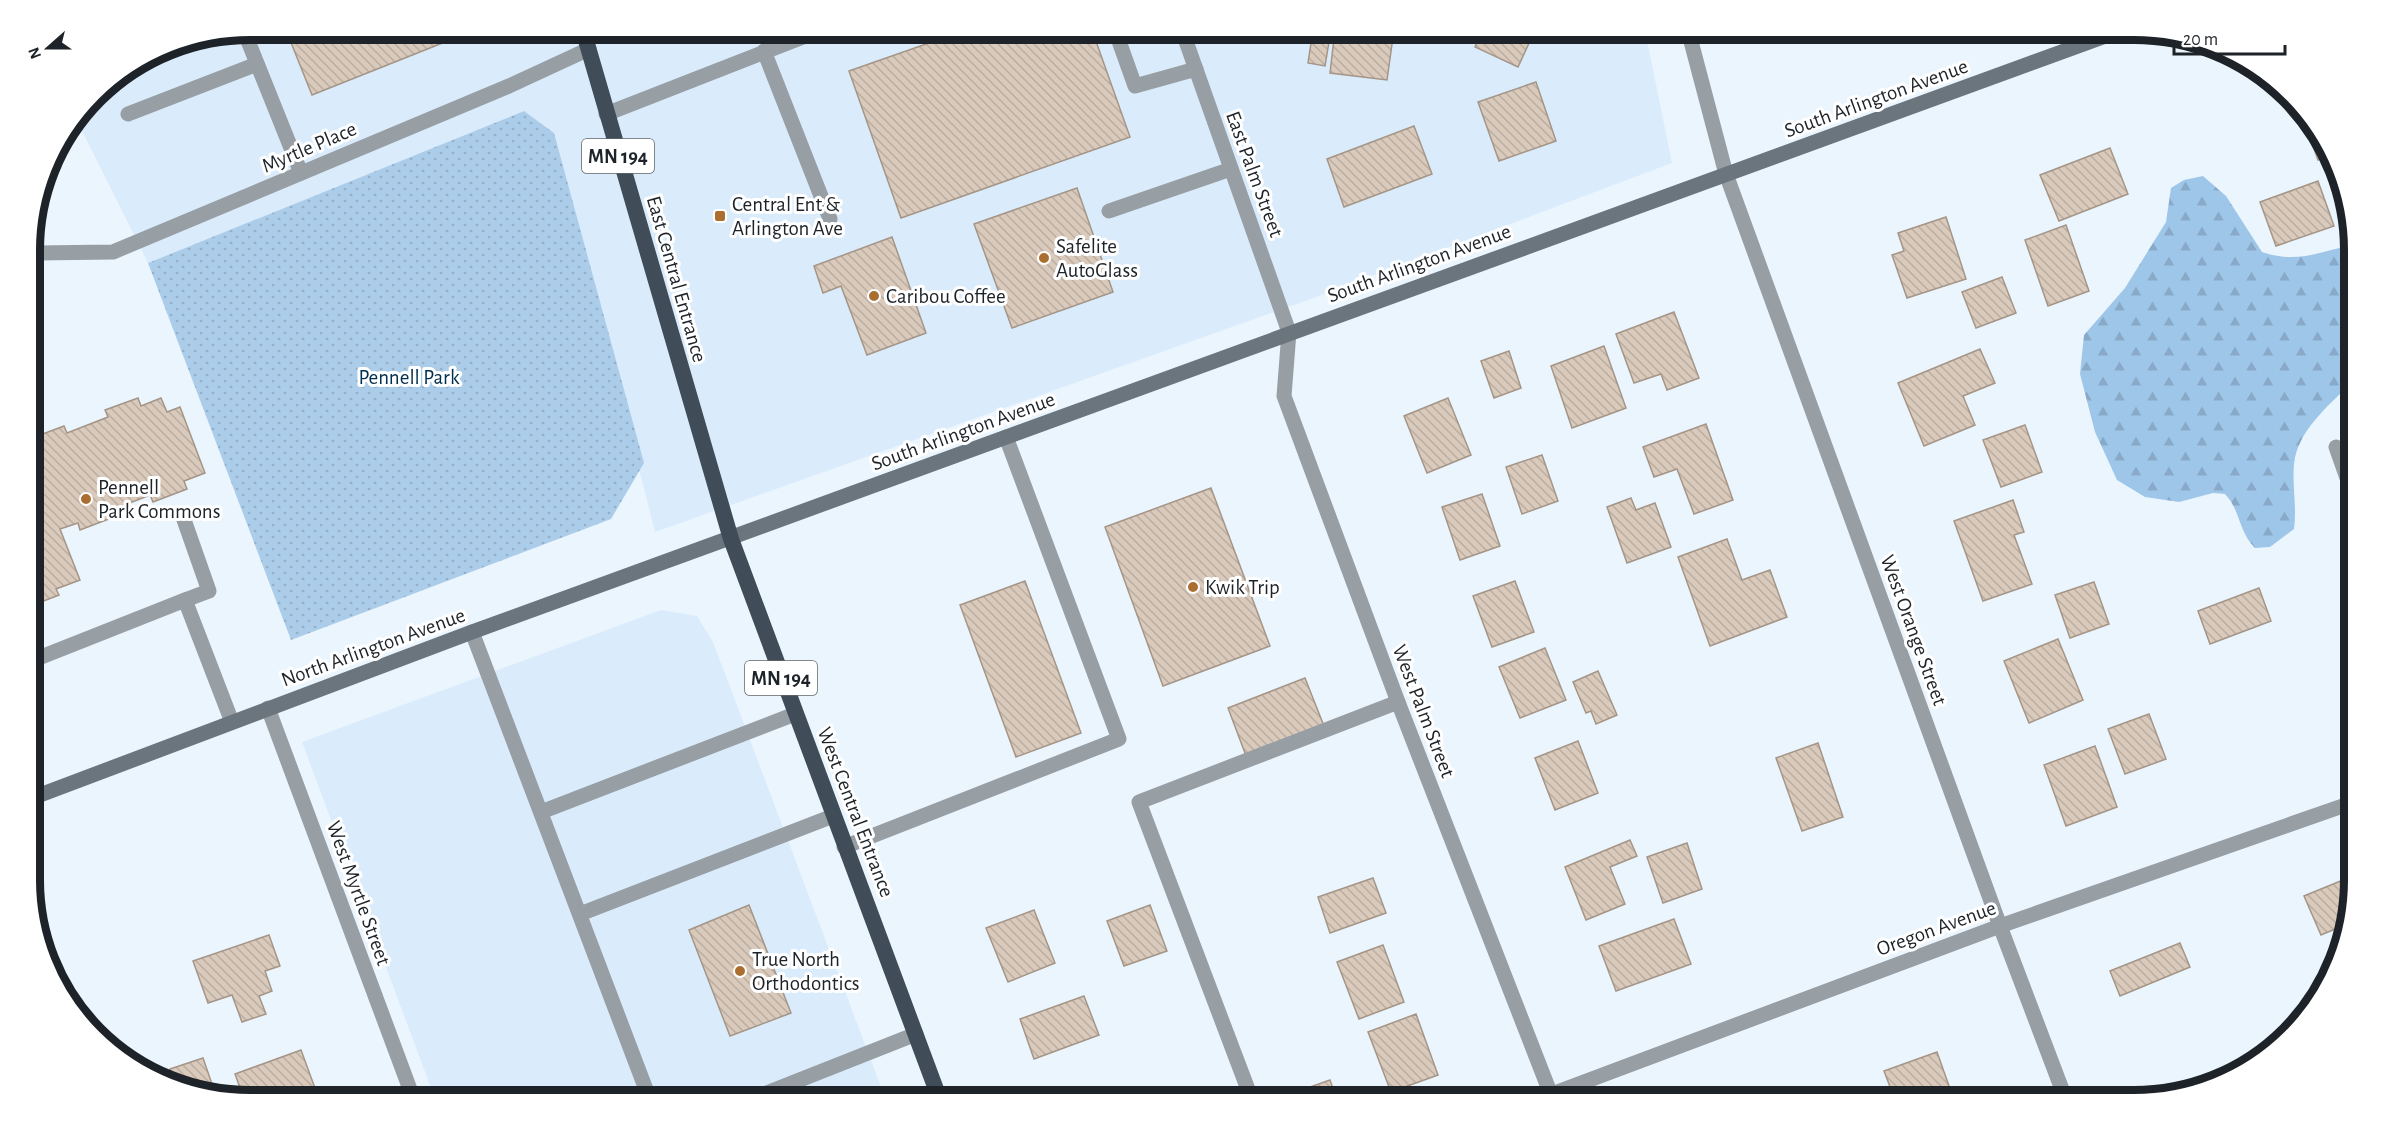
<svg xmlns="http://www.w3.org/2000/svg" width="2384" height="1130" font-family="'Alegreya Sans',sans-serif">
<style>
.built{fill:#daecfc}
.green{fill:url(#green-dots)}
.forest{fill:url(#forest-firs)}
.building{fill:url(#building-back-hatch);stroke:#a49587;stroke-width:1.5}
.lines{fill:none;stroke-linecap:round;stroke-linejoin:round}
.service{stroke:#979ea4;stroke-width:15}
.minor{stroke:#979ea4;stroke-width:15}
.tertiary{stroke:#979ea4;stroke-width:15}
.secondary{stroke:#6b757e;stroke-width:15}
.trunk{stroke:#404c57;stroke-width:16}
.poi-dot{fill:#aa6f30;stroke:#fff;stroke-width:2}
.labels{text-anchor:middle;stroke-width:6;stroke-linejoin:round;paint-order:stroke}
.shield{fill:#fff;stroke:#616568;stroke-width:1.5}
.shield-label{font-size:20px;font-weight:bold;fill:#1d2328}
.street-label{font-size:21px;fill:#1d2328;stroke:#fff}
.poi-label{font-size:21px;fill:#1d2328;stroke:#fff;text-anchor:start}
.park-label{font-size:21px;fill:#002f4f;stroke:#fff}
.rim{fill:none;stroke:#1d2328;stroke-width:8}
</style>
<defs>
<pattern id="green-dots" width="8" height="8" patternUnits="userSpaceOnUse" patternTransform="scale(1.5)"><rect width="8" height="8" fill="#accde9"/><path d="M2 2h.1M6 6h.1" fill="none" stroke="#94b0c8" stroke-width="1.8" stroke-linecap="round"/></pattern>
<pattern id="forest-firs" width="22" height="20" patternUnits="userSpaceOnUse" patternTransform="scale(1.5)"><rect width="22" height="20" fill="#9ec6e9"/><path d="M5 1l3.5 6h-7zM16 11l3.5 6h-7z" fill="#88aac8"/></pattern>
<pattern id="building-back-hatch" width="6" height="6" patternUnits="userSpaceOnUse" patternTransform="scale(1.5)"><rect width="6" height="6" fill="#dacabc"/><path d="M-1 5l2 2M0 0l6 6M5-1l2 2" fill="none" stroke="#bbada2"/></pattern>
</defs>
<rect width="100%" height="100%" fill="#ebf5fe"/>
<g class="built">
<polygon points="250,30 1645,30 1672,163 1322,295 655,532 554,133 524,111 148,263 77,121 105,85 166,47"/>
<polygon points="661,610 697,616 713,642 886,1100 432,1100 434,1096 302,742"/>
</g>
<polygon class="green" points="524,111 554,133 644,463 611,519 291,640 148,263"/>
<path class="forest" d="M2203 176 2226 196 2262 252C2298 264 2318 252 2352 245L2353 381C2330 405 2298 429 2294 464 2292 485 2297 507 2294 529L2270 547 2255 548C2238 531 2241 511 2225 494L2213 493 2179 502 2145 497 2117 480 2095 432 2080 374 2084 335 2125 288 2166 222 2171 188 2184 180Z"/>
<g class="building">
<polygon points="286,30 469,30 470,32 312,95"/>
<polygon points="966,30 1092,30 1130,137 901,218 849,71"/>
<polygon points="1313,30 1331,30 1325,66 1308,63"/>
<polygon points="1335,30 1394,30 1387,80 1330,73"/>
<polygon points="1483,30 1535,30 1518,67 1475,47"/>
<polygon points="1797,30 1813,30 1799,35"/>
<polygon points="1818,30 1842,30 1821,38"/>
<polygon points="1536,82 1556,141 1499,161 1478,102"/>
<polygon points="2299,107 2309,116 2331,155 2318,160"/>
<polygon points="1414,126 1432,174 1344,207 1327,159"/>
<polygon points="2110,148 2128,194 2059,221 2040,175"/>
<polygon points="2318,181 2334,226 2276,246 2260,202"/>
<polygon points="1077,188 1113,292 1012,328 974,224"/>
<polygon points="1946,217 1966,279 1907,298 1892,255 1904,251 1898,233"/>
<polygon points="2066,225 2089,291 2048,306 2025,240"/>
<polygon points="892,237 926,333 867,355 841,286 823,293 814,266"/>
<polygon points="2002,277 2016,313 1976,328 1962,292"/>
<polygon points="1674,312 1699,378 1667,390 1661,374 1634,383 1616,334"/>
<polygon points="1604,346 1626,408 1572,428 1551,366"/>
<polygon points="1980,349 1995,383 1963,396 1975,425 1924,446 1898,383"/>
<polygon points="1509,351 1521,388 1494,398 1481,361"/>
<polygon points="138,398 141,406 161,398 167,412 180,407 205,473 184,481 187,489 153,502 150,495 112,510 114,517 80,530 78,523 60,529 80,580 56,589 59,595 31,606 31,447 35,445 32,438 64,426 67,433 108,417 105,410"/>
<polygon points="1448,398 1471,455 1427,473 1404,416"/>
<polygon points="1706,424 1733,500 1694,514 1677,469 1654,477 1643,447"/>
<polygon points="2025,425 2042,472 2001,487 1983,440"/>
<polygon points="1542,455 1558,501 1522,514 1506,467"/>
<polygon points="1211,488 1270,646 1163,686 1105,527"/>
<polygon points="1482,494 1500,546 1460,560 1442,507"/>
<polygon points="1631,498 1636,510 1655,503 1671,547 1627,563 1607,507"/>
<polygon points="2013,500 2024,532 2014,535 2032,584 1983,601 1954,521"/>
<polygon points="1727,539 1742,580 1770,570 1787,617 1710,646 1678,557"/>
<polygon points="1025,581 1081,733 1016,757 960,605"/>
<polygon points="1515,581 1534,632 1492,647 1473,596"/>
<polygon points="2094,582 2109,624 2070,638 2055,595"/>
<polygon points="2259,588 2271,621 2210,644 2198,611"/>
<polygon points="2058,639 2083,700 2029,723 2004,661"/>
<polygon points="1545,648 1566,700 1520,718 1499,667"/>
<polygon points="1598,671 1617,715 1596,724 1591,711 1586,713 1573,682"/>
<polygon points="1305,678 1326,731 1248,761 1228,708"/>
<polygon points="2149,714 2166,759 2125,774 2108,729"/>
<polygon points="1578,741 1598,793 1555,810 1535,758"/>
<polygon points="1818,743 1843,817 1802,831 1776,758"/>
<polygon points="2095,746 2117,807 2066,826 2044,765"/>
<polygon points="1630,840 1637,856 1610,867 1625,904 1586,920 1565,867"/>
<polygon points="1687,843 1702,889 1663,903 1647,857"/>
<polygon points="1373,878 1386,913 1330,933 1318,897"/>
<polygon points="2343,880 2351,897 2345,925 2321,935 2304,896"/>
<polygon points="749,905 791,1013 730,1036 689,930"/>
<polygon points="1150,905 1167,951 1124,966 1107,921"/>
<polygon points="1034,910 1055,963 1008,982 986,928"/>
<polygon points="1674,919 1691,964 1616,991 1599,946"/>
<polygon points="269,935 280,966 265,971 272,991 259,996 266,1014 242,1022 232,995 208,1003 193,961"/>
<polygon points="2180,943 2190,967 2120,996 2110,971"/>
<polygon points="1383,945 1404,1002 1359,1019 1337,962"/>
<polygon points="1084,996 1099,1035 1034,1059 1020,1019"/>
<polygon points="1416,1014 1438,1075 1391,1092 1368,1032"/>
<polygon points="301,1050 319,1099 244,1099 235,1074"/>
<polygon points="1937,1052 1954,1100 1895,1100 1884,1071"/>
<polygon points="203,1058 213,1087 202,1090 175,1085 170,1069"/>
<polygon points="1330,1080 1337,1100 1303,1100 1299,1091"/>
</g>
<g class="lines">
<g class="service">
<polyline points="1115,30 1135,86 1196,69"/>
<polyline points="244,31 301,173"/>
<polyline points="764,51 830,219"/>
<polyline points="128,114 257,64"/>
<polyline points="606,114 821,30"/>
<polyline points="1109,211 1231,169"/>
<polyline points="183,517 209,591 185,600"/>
<polyline points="472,632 650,1100"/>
<polyline points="31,661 185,600 232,722"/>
<polyline points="541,812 795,714"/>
<polyline points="844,847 1119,739 1006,437"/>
<polyline points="580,914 833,816"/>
<polyline points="749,1100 916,1034"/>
<polyline points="1252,1100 1139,802 1398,702"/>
</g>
<g class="minor">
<polyline points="1688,30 1726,174 2000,926 2066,1100"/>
<polyline points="31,244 38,253 113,252 509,86 589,49"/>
<polyline points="1289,332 1284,396 1398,702 1553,1100"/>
<polyline points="2336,447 2353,495"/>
<polyline points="268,708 411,1092"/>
<polyline points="1536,1100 2000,926 2354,802"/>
</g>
<polyline class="tertiary" points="1182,30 1289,332"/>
<polyline class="secondary" points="32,798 472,632 2122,30"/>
<polyline class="trunk" points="583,30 731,539 940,1100"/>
</g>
<g class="poi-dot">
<rect x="714" y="210" width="12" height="12" rx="3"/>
<circle cx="1044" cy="258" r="6"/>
<circle cx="874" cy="296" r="6"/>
<circle cx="86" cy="499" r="6"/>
<circle cx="1193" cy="587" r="6"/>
<circle cx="740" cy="971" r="6"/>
</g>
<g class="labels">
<g class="shield">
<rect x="582" y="139" width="72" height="34" rx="4.5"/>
<rect x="745" y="661" width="72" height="34" rx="4.5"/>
</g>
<g class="shield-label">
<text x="618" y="163">MN 194</text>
<text x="781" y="685">MN 194</text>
</g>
<g class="street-label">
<text transform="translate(1876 98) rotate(-20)" y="7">South Arlington Avenue</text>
<text transform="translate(309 147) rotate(-23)" y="7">Myrtle Place</text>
<text transform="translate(1255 174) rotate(70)" y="7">East Palm Street</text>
<text transform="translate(1419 263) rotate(-20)" y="7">South Arlington Avenue</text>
<text transform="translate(677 279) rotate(74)" y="7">East Central Entrance</text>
<text transform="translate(963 431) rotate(-20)" y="7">South Arlington Avenue</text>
<text transform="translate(1914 630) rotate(70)" y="7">West Orange Street</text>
<text transform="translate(373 647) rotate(-20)" y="7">North Arlington Avenue</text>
<text transform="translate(1424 711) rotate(69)" y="7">West Palm Street</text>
<text transform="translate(856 812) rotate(69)" y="7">West Central Entrance</text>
<text transform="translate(359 893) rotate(70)" y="7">West Myrtle Street</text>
<text transform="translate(1936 928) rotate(-20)" y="7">Oregon Avenue</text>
</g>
<g class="poi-label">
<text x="732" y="211">Central Ent &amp;<tspan x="732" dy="24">Arlington Ave</tspan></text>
<text x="1056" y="253">Safelite<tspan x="1056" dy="24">AutoGlass</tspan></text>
<text x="886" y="303">Caribou Coffee</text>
<text x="98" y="494">Pennell<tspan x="98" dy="24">Park Commons</tspan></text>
<text x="1205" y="594">Kwik Trip</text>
<text x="752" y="966">True North<tspan x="752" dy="24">Orthodontics</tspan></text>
</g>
<g class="park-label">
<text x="409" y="384">Pennell Park</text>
</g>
</g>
<path d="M0 0H2384V1130H0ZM250 40H2134A210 210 0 0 1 2344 250V880A210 210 0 0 1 2134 1090H250A210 210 0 0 1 40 880V250A210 210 0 0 1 250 40Z" fill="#fff" fill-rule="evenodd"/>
<path class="rim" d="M250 40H2134A210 210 0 0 1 2344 250V880A210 210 0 0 1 2134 1090H250A210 210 0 0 1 40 880V250A210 210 0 0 1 250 40Z"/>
<g transform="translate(48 48) rotate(249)" stroke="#ffffff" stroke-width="4.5" paint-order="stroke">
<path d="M0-4.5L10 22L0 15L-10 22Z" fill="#1d2328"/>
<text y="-9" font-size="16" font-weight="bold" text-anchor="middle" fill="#1d2328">N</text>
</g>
<path d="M2174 45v9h111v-9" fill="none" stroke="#1d2328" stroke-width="3"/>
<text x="2183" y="45" font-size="18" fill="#1d2328" stroke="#ffffff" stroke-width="4.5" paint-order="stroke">20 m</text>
</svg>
